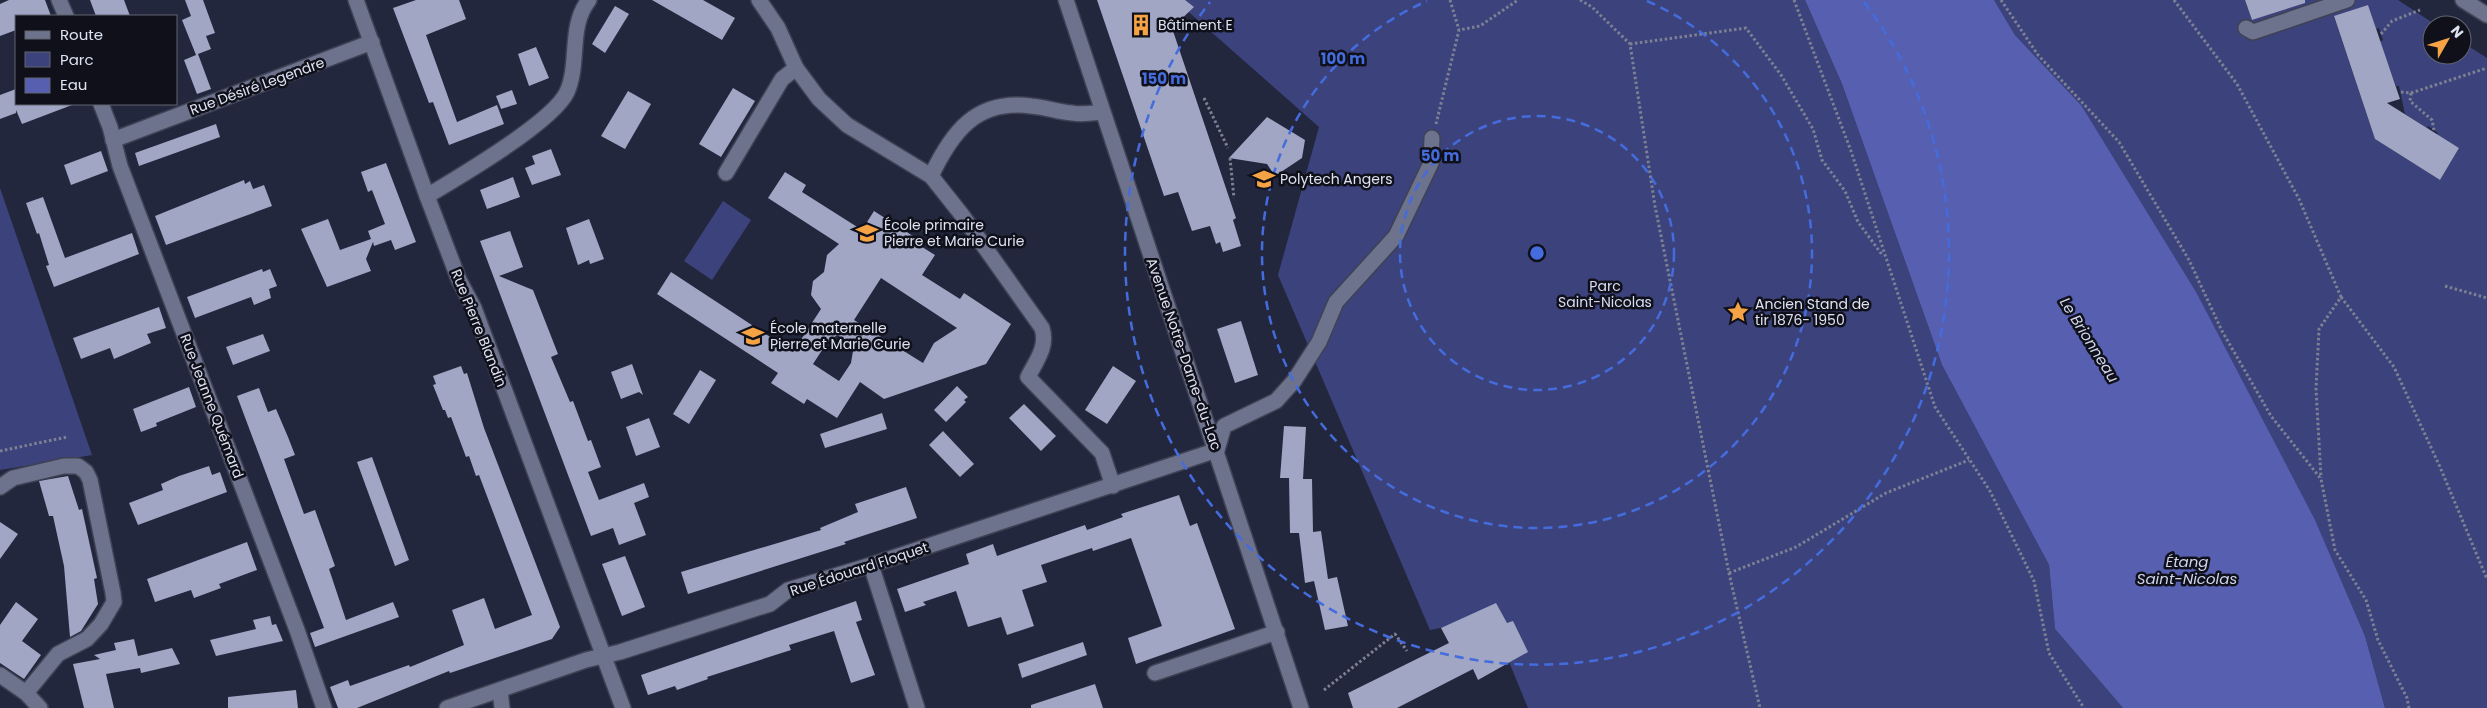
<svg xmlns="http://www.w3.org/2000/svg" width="2487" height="708" font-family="Poppins,sans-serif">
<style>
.green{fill:#3c437c;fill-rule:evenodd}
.water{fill:#565fb0}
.building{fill:#a0a6c3;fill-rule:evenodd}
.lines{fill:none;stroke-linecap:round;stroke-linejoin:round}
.minor-casing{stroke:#3e4254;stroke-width:18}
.path{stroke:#7d8193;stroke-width:3;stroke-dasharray:2.5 2.5;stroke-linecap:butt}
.minor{stroke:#6d728d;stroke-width:15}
.ring{fill:none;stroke:#446cdd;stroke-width:2.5;stroke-dasharray:9 6}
.labels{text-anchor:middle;stroke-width:5;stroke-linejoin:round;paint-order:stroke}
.poi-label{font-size:14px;fill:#dee2f1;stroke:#0f101a;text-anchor:start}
.street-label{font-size:14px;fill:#dee2f1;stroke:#0f101a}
.park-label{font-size:14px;fill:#d8ddf4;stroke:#0f101a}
.water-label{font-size:15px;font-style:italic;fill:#d0d5ec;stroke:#0f101a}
.centre{fill:#446cdd;stroke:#0f101a;stroke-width:2.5}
.ring-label{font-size:15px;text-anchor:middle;font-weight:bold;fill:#446cdd;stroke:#0f101a;stroke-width:5;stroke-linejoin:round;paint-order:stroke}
</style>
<rect width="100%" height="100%" fill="#23273d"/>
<g class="green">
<polygon points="1175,0 1805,0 1842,84 1942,365 2049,565 2055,629 2123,708 1528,708 1491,618 1430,630 1278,275 1319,127"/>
<path d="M1994 0H2245L2252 20 2286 9 2283 0H2398L2436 25H2432V55H2462V42L2487 58V708H2385L2365 636 2315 521 2081 105 2015 35ZM2368 5 2376 29 2379 28 2383 40 2380 42 2396 86H2399L2405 114 2427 128 2428 126 2438 133 2437 135 2459 148 2440 180 2375 139 2334 17Z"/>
<polygon points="0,188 92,455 0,470"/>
<polygon points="723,201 751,220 712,280 684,261"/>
</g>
<polygon class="water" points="1805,0 1994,0 2015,35 2081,105 2196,292 2315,520 2365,636 2385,708 2123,708 2055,629 2049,565 1942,365 1842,84"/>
<g class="building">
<polygon points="9,0 45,0 51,16 16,16 16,30 0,36 0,4"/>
<polygon points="90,0 124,0 130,16 96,16"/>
<polygon points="185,0 203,0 215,33 206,36 211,49 198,54 211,89 197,94 184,60 196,55 182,20 191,16"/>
<polygon points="416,0 459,0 466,19 426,35 457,122 497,105 504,124 449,145 433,102 429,103 393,8"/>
<polygon points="652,0 703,0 735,18 722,40"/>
<polygon points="1097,0 1185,0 1194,7 1172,28 1236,218 1233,220 1241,246 1223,252 1220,242 1216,244 1210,226 1192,231 1178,192 1164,196"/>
<polygon points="2245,0 2305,0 2305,3 2252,20"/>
<polygon points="2368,5 2400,99 2387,103 2459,148 2440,180 2375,139 2334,16"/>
<polygon points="615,6 629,14 605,53 592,44"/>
<polygon points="536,47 549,78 529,86 518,54"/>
<polygon points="733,88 755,101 721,157 699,144"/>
<polygon points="16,89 16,104 72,105 22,124 16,110 16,113 0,119 0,95"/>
<polygon points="512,90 517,104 501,109 496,96"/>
<polygon points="628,91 651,104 625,149 601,136"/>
<polygon points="1267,117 1305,140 1302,158 1275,176 1267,164 1229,158"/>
<polygon points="216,124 220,137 139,166 135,153"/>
<polygon points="551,149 561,175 532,185 525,168 535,164 532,156"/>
<polygon points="101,151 108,171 71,185 64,165"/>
<polygon points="386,163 416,242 395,250 391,240 374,246 373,242 366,259 371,271 327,287 301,229 328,219 340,250 371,239 368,231 385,224 372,190 368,192 361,172"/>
<path d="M785 172 806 185 802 192 862 230 874 211 916 238 914 242 935 255 922 275 960 299 964 293 1011 324 986 364 884 399 860 382 837 418 807 399 804 404 771 383 778 373 657 294 671 272 793 352 821 309 811 295 813 281 824 272 827 255 839 244 768 198ZM881 278 957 328 934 343 923 363 854 320ZM837 335 851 343 853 351 851 363 839 381 813 364 826 344Z"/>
<polygon points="513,177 520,197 487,209 480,190"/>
<polygon points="244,180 245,184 250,181 253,189 264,185 272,206 166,245 155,216"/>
<polygon points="43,197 65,258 132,233 139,254 54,287 46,266 49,265 39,233 37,234 26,203"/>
<polygon points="589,219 604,259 590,264 589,260 578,265 566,228"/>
<polygon points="510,231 523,267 499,276 533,290 558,354 551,357 570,402 573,401 588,441 591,440 601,467 588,472 599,500 644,483 649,497 634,503 646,535 619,545 613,528 591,536 480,241"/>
<polygon points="262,269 263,272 270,269 277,286 269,289 271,298 254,305 251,297 195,318 187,297"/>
<polygon points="159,307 166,328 147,334 151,343 114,359 110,348 81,359 73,338"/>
<polygon points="1241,321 1258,375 1235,383 1217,329"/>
<polygon points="263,334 270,351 233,365 226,347"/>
<polygon points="632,364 643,395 639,392 621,399 611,372"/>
<polygon points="461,366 464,374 467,373 484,428 560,627 552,639 450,673 449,671 357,708 338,708 330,687 348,680 350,686 409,665 410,667 464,645 452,610 484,598 495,629 532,615 479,475 476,476 469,456 466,457 451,417 448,418 445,410 443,410 433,385 436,384 433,376"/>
<polygon points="1113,366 1136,381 1107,424 1085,410"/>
<polygon points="700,370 716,380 689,424 673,414"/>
<polygon points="957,386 968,397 964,400 966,402 946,422 934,410"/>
<polygon points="189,387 196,407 156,423 157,426 141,432 133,409"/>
<polygon points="259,388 268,412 276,409 288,437 295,455 284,459 304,514 315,510 335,566 329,569 346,620 393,602 399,617 315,647 310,633 324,628 237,396"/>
<polygon points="1024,404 1056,436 1041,451 1009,418"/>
<polygon points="882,413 887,429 825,448 820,434"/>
<polygon points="649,418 660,447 636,456 626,427"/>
<polygon points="1284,426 1306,427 1303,479 1312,479 1313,532 1321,531 1328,579 1337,577 1348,626 1325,630 1314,581 1305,583 1299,533 1290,533 1289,478 1280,478"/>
<polygon points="943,431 974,464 960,477 929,445"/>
<polygon points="372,457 409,560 395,566 357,462"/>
<polygon points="209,466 212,475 220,472 227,492 138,525 129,503 163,490 161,484 179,476"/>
<polygon points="68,476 79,510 82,509 97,578 94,579 98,604 81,631 70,637 64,566 53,516 49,516 39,481"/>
<polygon points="906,487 917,518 844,542 846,544 688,594 681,572 821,530 820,528 858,512 855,504"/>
<polygon points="1179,495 1190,526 1197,523 1235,629 1136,664 1128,638 1162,626 1131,538 1093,551 1092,548 1041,565 1047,582 1022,590 1034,626 1007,635 1001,617 968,627 956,591 923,602 926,605 905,612 897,589 969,564 966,554 993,544 997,556 1085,525 1087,530 1123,517 1121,514"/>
<polygon points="0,522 18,534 0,559"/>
<polygon points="247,542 257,570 219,584 221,588 194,598 191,590 155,602 147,579"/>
<polygon points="625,556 645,607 622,616 602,564"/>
<polygon points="856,601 862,620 856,622 875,675 851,683 834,631 789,645 791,650 707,677 708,679 677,690 675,686 648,695 641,675"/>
<polygon points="16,602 38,619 22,641 41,655 24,679 0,663 0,625"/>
<polygon points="1496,603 1507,623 1513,621 1528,652 1478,680 1473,669 1397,708 1353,708 1348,693 1449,643 1441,628"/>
<polygon points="270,616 272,625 276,624 283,641 216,656 210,640 256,629 253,620"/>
<polygon points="134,639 138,656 172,648 180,664 141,673 140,668 106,674 114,708 84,708 73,664 100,659 94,655 116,650 114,643"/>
<polygon points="1083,642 1087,655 1022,678 1018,664"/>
<polygon points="1095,684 1103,708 1031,708 1031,705"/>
<polygon points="296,690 298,708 228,708 228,697"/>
</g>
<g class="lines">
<g class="minor-casing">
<g id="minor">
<polyline points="59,0 66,16"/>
<polyline points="356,0 427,196 459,280 474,308 623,708"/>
<path d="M759 0 778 28 796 68 819 99 847 125 931 176 962 215 1042 328C1048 347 1036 361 1028 377L1102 453 1113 486"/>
<polyline points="1066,0 1301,708"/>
<polyline points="2463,0 2487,15"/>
<polyline points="2246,28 2253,32 2347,0"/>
<polyline points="101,104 110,127 120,166 297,630 324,708"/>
<polyline points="113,140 372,42"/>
<polyline points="726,173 782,79 796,68"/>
<path d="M931 176C952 132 976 99 1031 106 1045 107 1058 112 1072 113 1082 115 1093 113 1103 112"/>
<path d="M427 196C459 177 553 122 567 92 580 63 568 26 589 0"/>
<polyline points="1217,450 1224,426 1276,401 1294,381 1319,342 1336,302 1396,236 1431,163 1432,138"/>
<polyline points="0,487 13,478 64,466 78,466 86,472 90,480 113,593 114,602 101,624 87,639 58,654 26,693"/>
<polyline points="871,565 917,708"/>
<polyline points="1155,673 1277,632"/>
<polyline points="0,675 26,693 40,708"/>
<polyline points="500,690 502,708"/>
<polyline points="447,708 586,660 620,652 770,604 788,590 871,565 1217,450"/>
</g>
</g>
<g class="path">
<polyline points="1450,0 1459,30"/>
<polyline points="1580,0 1592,7 1630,44 1655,206 1729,573 1760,708"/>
<polyline points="1794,0 1851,151 1935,407 1990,491 2034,581 2049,653 2084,708"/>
<polyline points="2001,0 2038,55 2119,142 2189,260 2222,331 2271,416 2321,479 2335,550 2366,600 2378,640 2407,698 2409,708"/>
<polyline points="2174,0 2237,84 2299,199 2341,297 2319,329 2316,389 2321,478"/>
<polyline points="2381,34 2392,21 2420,10"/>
<polyline points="1630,44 1746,28 1781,75 1813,129 1822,160 1845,191 1858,222 1883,256"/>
<polyline points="2401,92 2411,93 2487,68"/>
<polyline points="2411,93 2410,101 2432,120 2434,130"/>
<polyline points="1204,98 1228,148"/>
<polyline points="1436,124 1459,30 1480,26 1518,0"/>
<polyline points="1230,158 1234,198"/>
<polyline points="2445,286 2487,298"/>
<polyline points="2341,297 2394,367 2440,467 2487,579"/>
<polyline points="0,451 67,437"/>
<polyline points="1729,573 1796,547 1886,493 1969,460"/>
<polyline points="1324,690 1395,634 1407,651"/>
</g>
<use href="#minor" class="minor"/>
</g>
<g class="ring">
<circle cx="1537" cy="253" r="137"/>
<path d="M1647 1A275 275 0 1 1 1427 1"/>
<path d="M1864 2A412 412 0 1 1 1210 2"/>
</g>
<defs>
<g id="building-bare" transform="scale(1.725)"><path d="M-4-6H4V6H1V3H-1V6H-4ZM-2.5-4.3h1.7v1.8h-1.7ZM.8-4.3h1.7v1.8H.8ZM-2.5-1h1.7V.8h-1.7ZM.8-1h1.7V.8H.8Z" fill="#f5a345" stroke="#0f101a" stroke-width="2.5" paint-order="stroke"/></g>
<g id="university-bare" transform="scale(1.725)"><path d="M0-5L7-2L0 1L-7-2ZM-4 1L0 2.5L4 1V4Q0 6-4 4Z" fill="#f5a345" stroke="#0f101a" stroke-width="2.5" paint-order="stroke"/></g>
<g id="school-bare" transform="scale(1.725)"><path d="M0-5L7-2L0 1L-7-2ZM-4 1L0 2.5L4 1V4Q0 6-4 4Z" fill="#f5a345" stroke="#0f101a" stroke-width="2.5" paint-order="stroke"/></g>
<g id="sight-bare" transform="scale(1.725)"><path d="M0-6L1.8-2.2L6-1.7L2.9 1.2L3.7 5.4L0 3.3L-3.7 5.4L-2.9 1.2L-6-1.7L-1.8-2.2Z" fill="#f5a345" stroke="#0f101a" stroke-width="2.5" paint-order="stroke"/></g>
</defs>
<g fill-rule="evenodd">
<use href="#building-bare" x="1141" y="25"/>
<use href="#university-bare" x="1264" y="179"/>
<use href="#school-bare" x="867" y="233"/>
<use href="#sight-bare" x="1738" y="312"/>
<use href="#school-bare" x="753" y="336"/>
</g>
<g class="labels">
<g class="poi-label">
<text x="1158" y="30">Bâtiment E</text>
<text x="1280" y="184">Polytech Angers</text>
<text x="884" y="230">École primaire<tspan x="884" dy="16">Pierre et Marie Curie</tspan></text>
<text x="1755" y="309">Ancien Stand de<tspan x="1755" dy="16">tir 1876- 1950</tspan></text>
<text x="770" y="333">École maternelle<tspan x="770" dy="16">Pierre et Marie Curie</tspan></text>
</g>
<g class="street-label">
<text transform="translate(257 86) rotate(-20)" y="5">Rue Désiré Legendre</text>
<text transform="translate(479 328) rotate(68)" y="5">Rue Pierre Blandin</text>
<text transform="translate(1184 354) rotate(71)" y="5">Avenue Notre-Dame-du-Lac</text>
<text transform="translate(212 406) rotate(69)" y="5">Rue Jeanne Quémard</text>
<text transform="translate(859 569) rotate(-18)" y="5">Rue Édouard Floquet</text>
</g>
<g class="park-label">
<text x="1605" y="291">Parc<tspan x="1605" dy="16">Saint-Nicolas</tspan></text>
</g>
<g class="water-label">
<text transform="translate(2089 340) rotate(58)" y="5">Le Brionneau</text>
<text x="2187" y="567">Étang<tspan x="2187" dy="17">Saint-Nicolas</tspan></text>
</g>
</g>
<circle cx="1537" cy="253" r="8" class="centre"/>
<g class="ring-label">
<text x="1343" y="64">100 m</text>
<text x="1164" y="84">150 m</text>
<text x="1440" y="161">50 m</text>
</g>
<rect x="15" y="15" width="162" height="90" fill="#0f101a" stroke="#626470"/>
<rect x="25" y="31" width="25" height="8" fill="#6d728d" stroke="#626470"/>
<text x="60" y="40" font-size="15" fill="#dee2f1">Route</text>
<rect x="25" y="52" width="25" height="15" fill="#3c437c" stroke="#626470"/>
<text x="60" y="65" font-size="15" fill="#dee2f1">Parc</text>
<rect x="25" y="78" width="25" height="15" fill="#565fb0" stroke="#626470"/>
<text x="60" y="90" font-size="15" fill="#dee2f1">Eau</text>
<g transform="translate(2447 40) rotate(51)"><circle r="24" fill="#0f101a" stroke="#626470"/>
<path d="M0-4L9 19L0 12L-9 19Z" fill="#f5a345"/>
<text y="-8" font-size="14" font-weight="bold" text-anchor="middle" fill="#dee2f1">N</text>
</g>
</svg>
